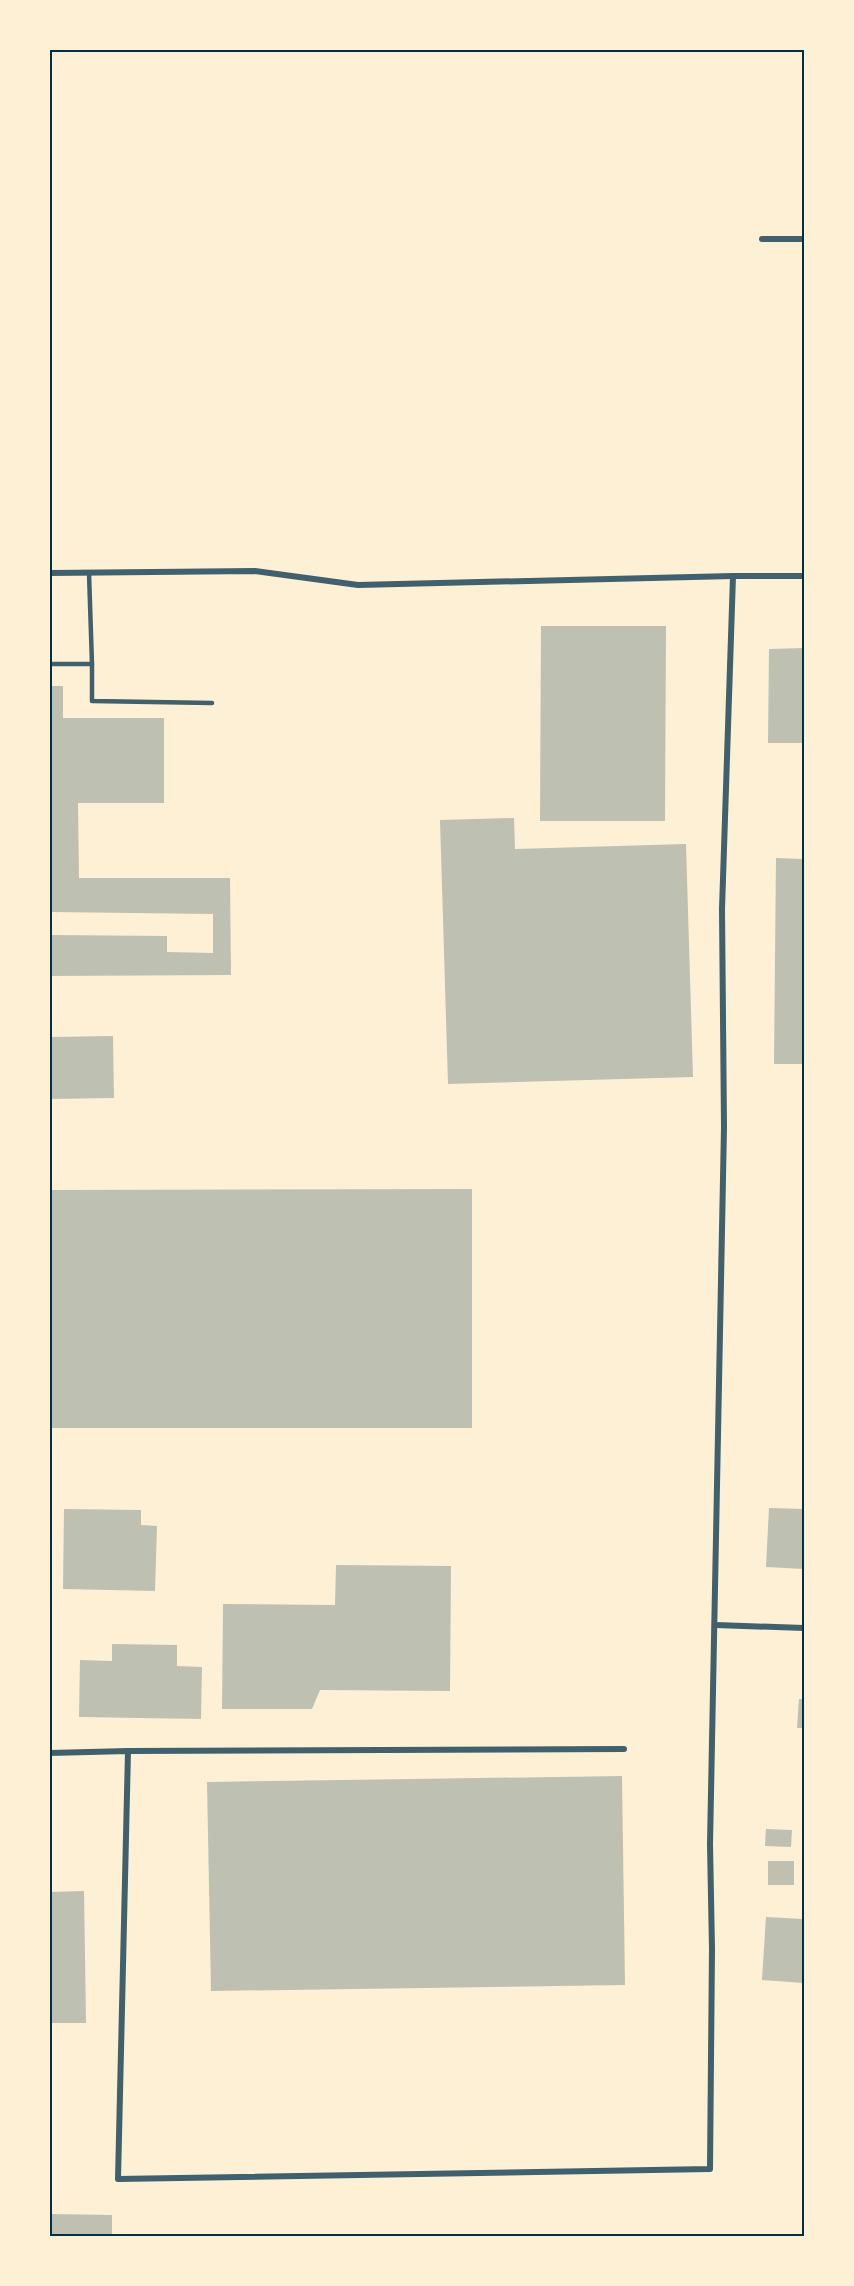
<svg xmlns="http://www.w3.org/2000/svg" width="854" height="2286" font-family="'PT Sans Narrow',sans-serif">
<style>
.building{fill:#bec0b2}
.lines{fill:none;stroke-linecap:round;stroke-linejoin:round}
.service{stroke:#3f606c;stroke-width:4.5}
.minor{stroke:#3f606c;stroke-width:6}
.neatline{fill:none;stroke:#003049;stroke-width:2}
</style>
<rect width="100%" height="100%" fill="#fdf0d5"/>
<g class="building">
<polygon points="541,626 666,626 665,821 540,821"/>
<polygon points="804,648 804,743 768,743 769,649"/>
<polygon points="50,686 63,686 63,718 164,718 164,803 78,803 79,878 230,878 231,975 50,976 50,935 167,936 167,952 213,953 213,914 50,912"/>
<polygon points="514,818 515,849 686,844 693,1077 448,1084 440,820"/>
<polygon points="776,858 804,859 804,1064 774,1064"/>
<polygon points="113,1036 114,1098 50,1099 50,1037"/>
<polygon points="472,1189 472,1428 50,1428 50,1190"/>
<polygon points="769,1508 804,1509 804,1569 766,1567"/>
<polygon points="64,1509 141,1510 141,1525 157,1526 155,1591 63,1589"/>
<polygon points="336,1565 451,1566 450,1691 320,1690 312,1709 222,1709 223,1604 335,1605"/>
<polygon points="112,1644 177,1645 177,1666 202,1667 201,1719 79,1717 80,1660 112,1661"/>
<polygon points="799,1699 804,1699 804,1728 797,1728"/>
<polygon points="622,1776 625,1985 211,1991 207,1782"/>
<polygon points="766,1829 792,1830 791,1847 765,1846"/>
<rect x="768" y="1861" width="26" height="24"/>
<polygon points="84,1891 86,2023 50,2023 50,1892"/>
<polygon points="766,1917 804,1919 804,1983 762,1980"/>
<polygon points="50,2214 112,2215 112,2236 50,2236"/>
</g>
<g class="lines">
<g class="service">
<polyline points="89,573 92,664"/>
<polyline points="50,664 92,664 92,701 212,703"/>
</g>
<g class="minor">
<polyline points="762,239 804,239"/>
<polyline points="50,573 255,571 358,585 733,576 804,576"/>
<polyline points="716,1625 804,1628"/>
<polyline points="128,1751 624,1749"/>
<polyline points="50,1753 128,1751 118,2179 710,2169 712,1949 710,1844 724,1127 722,909 733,576"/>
</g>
</g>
<rect width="854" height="2286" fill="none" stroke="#fdf0d5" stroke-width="102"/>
<rect x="51" y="51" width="752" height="2184" class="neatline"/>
</svg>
